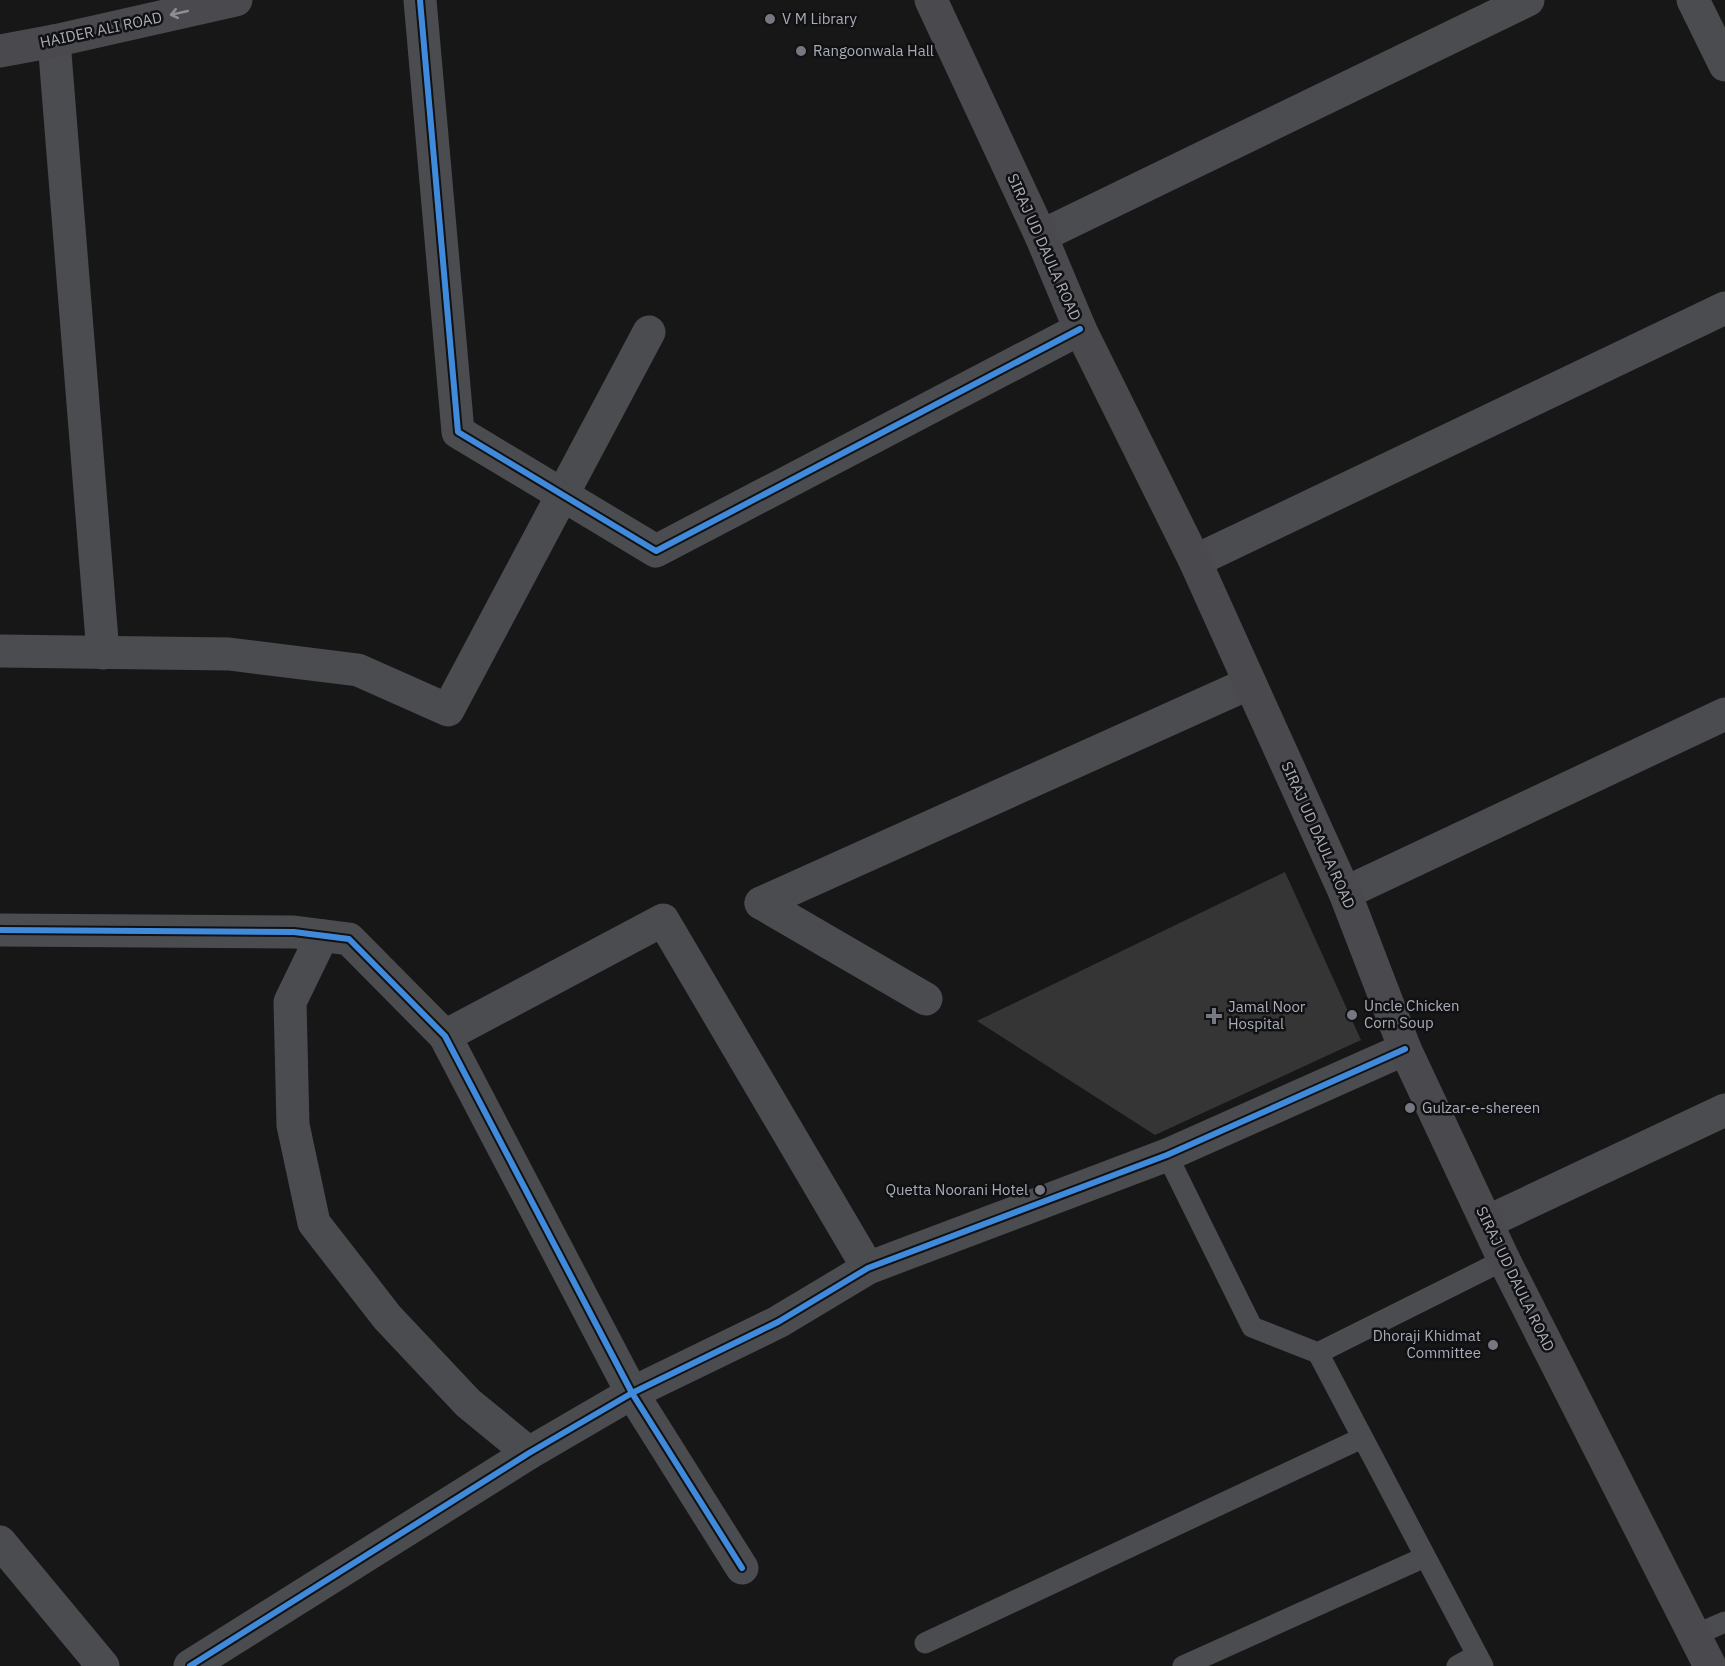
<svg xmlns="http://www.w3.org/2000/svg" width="1725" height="1666" font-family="'IBM Plex Sans',sans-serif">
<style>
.building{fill:#353536}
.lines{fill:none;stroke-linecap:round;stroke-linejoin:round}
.lane{stroke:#4b4c50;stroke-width:21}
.street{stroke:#4b4c50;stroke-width:33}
.secondary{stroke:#4a4a4e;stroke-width:33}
.cycleway-casing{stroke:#111113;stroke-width:10}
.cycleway{stroke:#408adc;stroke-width:6}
.oneway{stroke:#8c8f98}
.poi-dot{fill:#757880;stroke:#111113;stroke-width:2}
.labels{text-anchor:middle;stroke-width:5;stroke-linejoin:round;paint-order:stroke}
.poi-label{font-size:15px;fill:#a8adb8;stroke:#111113;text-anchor:start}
.street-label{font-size:15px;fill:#a8adb8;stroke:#111113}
</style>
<rect width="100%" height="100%" fill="#171717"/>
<polygon class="building" points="1285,872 1361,1040 1155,1135 977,1021"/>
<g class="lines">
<g class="lane">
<polyline points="1167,1155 1252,1327 1318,1353 1504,1260"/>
<polyline points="1318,1353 1483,1666"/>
<polyline points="1695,1635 1725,1622"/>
<polyline points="925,1643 1362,1438"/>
<polyline points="1183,1666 1425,1557"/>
<polyline points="1457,1666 1477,1655"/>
</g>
<g class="street">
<polyline points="420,0 458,432 656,551 1080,329"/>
<polyline points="1693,0 1725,65"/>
<polyline points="54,41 103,653"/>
<polyline points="1041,236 1528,0"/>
<polyline points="1195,561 1725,308"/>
<polyline points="0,651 229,654 358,670 448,710 649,332"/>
<polyline points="1345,893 1725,714"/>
<polyline points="761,903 1250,683"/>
<polyline points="761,903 926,999"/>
<polyline points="0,930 294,932 349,939 445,1036 632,1393 742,1568"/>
<polyline points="322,936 290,1002 293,1125 314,1223 387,1317 468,1403 529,1453"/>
<polyline points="445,1036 663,920 868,1268"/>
<polyline points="1487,1222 1725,1110"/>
<polyline points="0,1542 103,1666"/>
<polyline points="190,1666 529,1453 632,1393 778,1322 868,1268 1167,1155 1405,1049"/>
</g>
<g class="secondary">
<polyline points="931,0 1041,236 1080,329 1195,561 1250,683 1345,893 1405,1049 1504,1260 1710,1666"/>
<polyline points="0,51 54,41 236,0"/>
</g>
<g class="cycleway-casing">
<g id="cycleway">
<polyline points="420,0 458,432 656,551 1080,329"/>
<polyline points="0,930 294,932 349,939 445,1036 632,1393 742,1568"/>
<polyline points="190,1666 529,1453 632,1393 778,1322 868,1268 1167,1155 1405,1049"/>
</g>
</g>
<use href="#cycleway" class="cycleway"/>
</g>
<defs><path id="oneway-shaft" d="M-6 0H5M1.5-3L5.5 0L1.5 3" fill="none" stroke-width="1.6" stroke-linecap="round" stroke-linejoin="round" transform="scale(1.5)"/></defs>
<use class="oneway" href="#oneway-shaft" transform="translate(179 13) rotate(167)"/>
<g class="poi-dot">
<circle cx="770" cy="19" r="6"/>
<circle cx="801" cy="51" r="6"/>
<circle cx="1352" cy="1015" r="6"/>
<path d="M1211 1007h6v6h6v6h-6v6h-6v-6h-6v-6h6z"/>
<circle cx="1410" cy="1108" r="6"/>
<circle cx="1040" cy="1190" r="6"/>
<circle cx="1493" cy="1345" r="6"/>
</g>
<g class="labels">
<g class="poi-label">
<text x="782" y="24">V M Library</text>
<text x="813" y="56">Rangoonwala Hall</text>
<text x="1364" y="1011">Uncle Chicken<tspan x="1364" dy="17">Corn Soup</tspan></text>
<text x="1228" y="1012">Jamal Noor<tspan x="1228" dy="17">Hospital</tspan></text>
<text x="1422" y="1113">Gulzar-e-shereen</text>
<text x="1028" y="1195" text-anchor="end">Quetta Noorani Hotel</text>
<text x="1481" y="1341" text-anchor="end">Dhoraji Khidmat<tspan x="1481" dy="17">Committee</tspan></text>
</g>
<g class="street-label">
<text transform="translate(101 30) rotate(-12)" y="5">HAIDER ALI ROAD</text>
<text transform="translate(1044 247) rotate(66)" y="5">SIRAJ UD DAULA ROAD</text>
<text transform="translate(1318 835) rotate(66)" y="5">SIRAJ UD DAULA ROAD</text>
<text transform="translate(1515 1279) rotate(64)" y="5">SIRAJ UD DAULA ROAD</text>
</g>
</g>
</svg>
